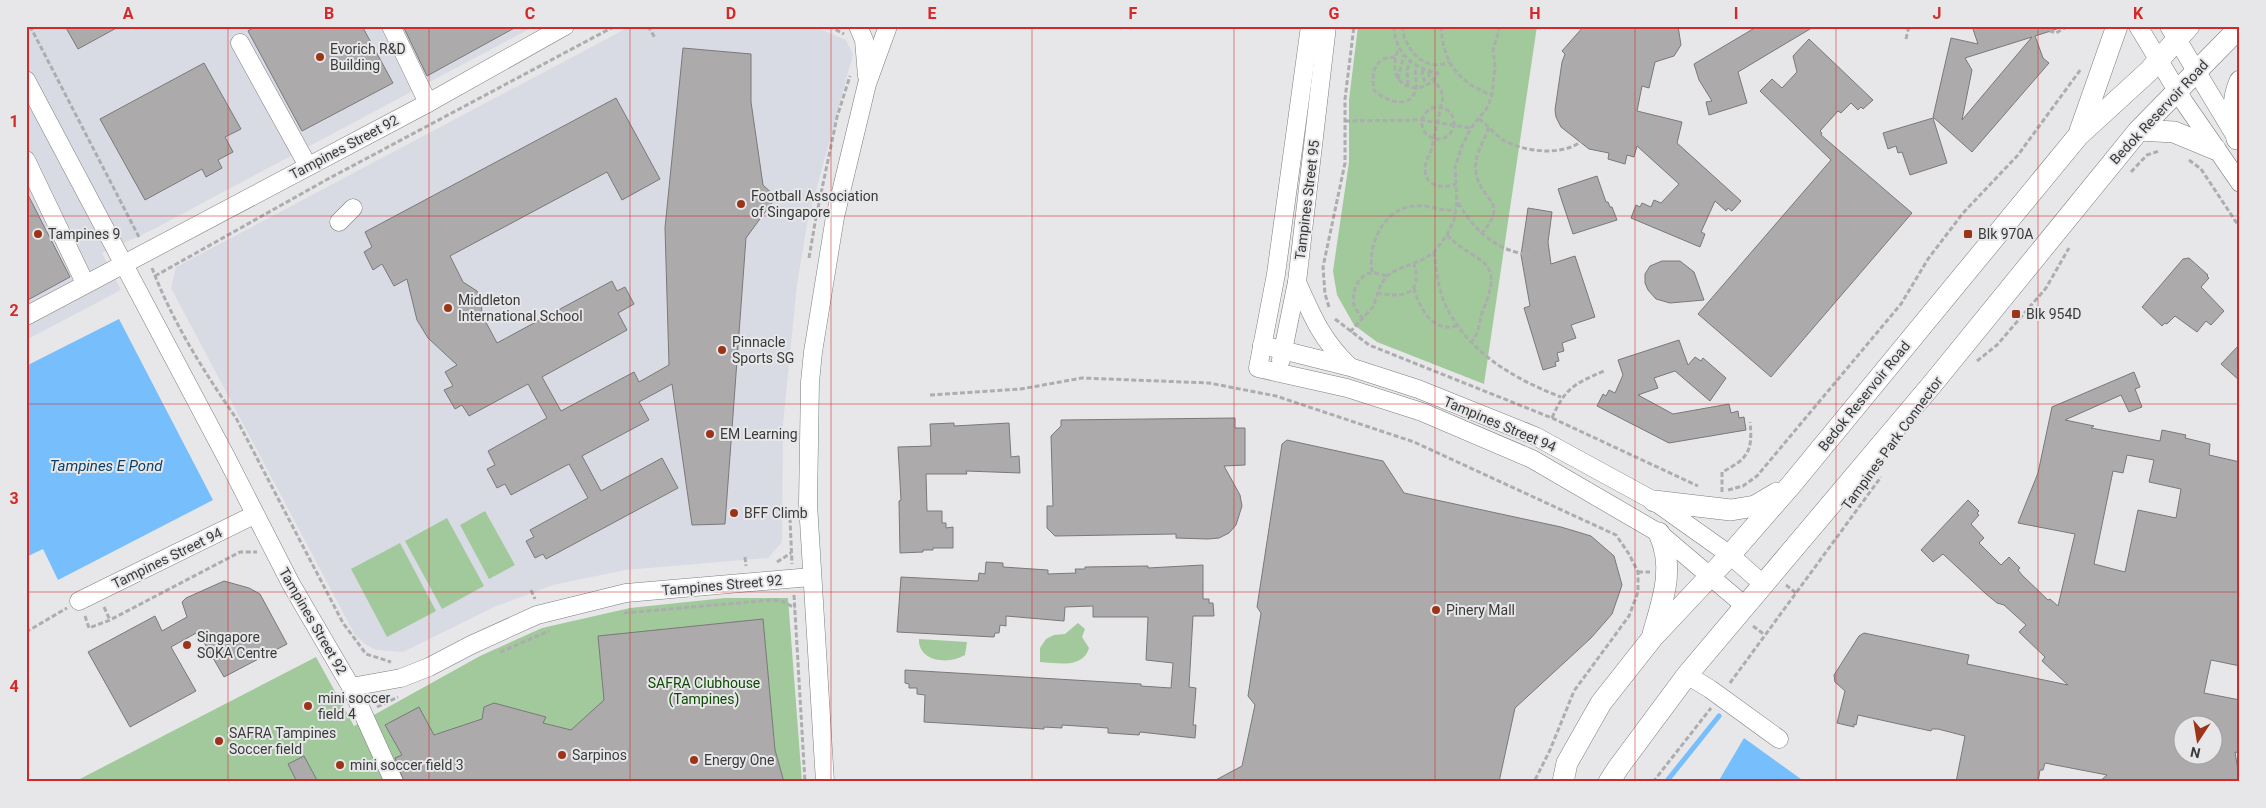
<svg xmlns="http://www.w3.org/2000/svg" width="2266" height="808" font-family="Roboto,sans-serif">
<style>
.built{fill:#d9dbe4}
.green{fill:#a2c99b}
.water{fill:#76befc}
.lines{fill:none;stroke-linecap:round;stroke-linejoin:round}
.stream{stroke:#76befc;stroke-width:5}
.building{fill:#acaaab;stroke:#7a797a;fill-rule:evenodd}
.minor-casing{stroke:#7d7d7f;stroke-width:19}
.major-casing{stroke:#7d7d7f;stroke-width:22}
.path{stroke:#acadae;stroke-width:3;stroke-dasharray:5 2.5;stroke-linecap:butt}
.minor{stroke:#fff;stroke-width:18}
.major{stroke:#fff;stroke-width:21}
.grid{fill:none;stroke:#d62828;stroke-width:1;stroke-opacity:0.55}
.poi-dot{fill:#9c341a;stroke:#e7e7e9;stroke-width:2}
.labels{text-anchor:middle;stroke-width:4;stroke-linejoin:round;paint-order:stroke}
.poi-label{font-size:14px;fill:#393a3a;stroke:#e7e7e9;text-anchor:start}
.street-label{font-size:14px;fill:#393a3a;stroke:#e7e7e9}
.park-label{font-size:14px;fill:#0d4a02;stroke:#e7e7e9}
.water-label{font-size:15px;font-style:italic;fill:#094169;stroke:#e7e7e9}
.neatline{fill:none;stroke:#d62828;stroke-width:2}
.grid-label{font-size:16px;text-anchor:middle;font-weight:bold;fill:#d62828}
</style>
<rect width="100%" height="100%" fill="#e7e7e9"/>
<g class="built">
<polygon points="26,26 535,26 150,231 102,253 121,290 26,340"/>
<polygon points="631,26 812,26 846,40 853,54 807,224 797,285 783,424 782,542 768,558 625,570 553,585 494,607 403,652 376,650 365,644 355,635 171,288 176,267"/>
</g>
<g class="green">
<polygon points="1358,26 1537,26 1484,384 1377,342 1354,325 1337,295 1333,271 1349,162 1349,100"/>
<polygon points="485,511 515,565 489,579 460,525"/>
<polygon points="447,518 484,586 442,609 405,541"/>
<polygon points="400,543 436,611 387,637 351,569"/>
<polygon points="725,598 788,598 802,782 74,782 316,657 354,726 480,656 542,628 630,608"/>
<path d="M1078 623 1085 629 1082 637 1089 648C1083 669 1057 663 1040 662V648L1046 639 1054 635 1065 634Z"/>
<path d="M919 639 967 642 965 655C949 665 918 662 919 639Z"/>
</g>
<g class="water">
<polygon points="119,319 213,500 58,580 43,549 26,557 26,366"/>
<polygon points="1744,738 1805,782 1718,782"/>
</g>
<g class="lines">
<polyline class="stream" points="1666,782 1719,716"/>
</g>
<g class="building">
<polygon points="65,26 120,26 78,49"/>
<polygon points="256,26 362,26 393,83 302,131 248,31"/>
<polygon points="403,26 518,26 427,76"/>
<polygon points="1584,26 1678,26 1681,45 1674,56 1655,62 1649,88 1642,86 1637,111 1682,122 1677,143 1741,201 1732,211 1728,208 1726,211 1715,201 1701,232 1705,234 1700,247 1631,218 1636,205 1640,207 1642,203 1651,207 1654,200 1661,203 1679,184 1637,146 1634,157 1627,155 1625,164 1608,159 1609,153 1589,149 1561,127 1556,117 1555,110 1562,62 1565,54 1562,51"/>
<polygon points="1758,26 1815,26 1738,72 1747,103 1709,115 1706,102 1712,101 1699,80 1694,64"/>
<path d="M1982 26H2056L2057 29 2035 36 2043 58 2049 63 1972 152 1933 117 1951 38 1978 44 1973 29ZM2032 37 1962 120 1972 70 1965 58Z"/>
<polygon points="1809,39 1873,100 1863,109 1861,107 1858,110 1851,103 1841,113 1838,111 1820,131 1822,133 1821,135 1912,213 1771,377 1698,314 1831,160 1760,91 1772,79 1782,88 1797,72 1793,56"/>
<polygon points="683,48 751,54 751,102 763,185 776,197 746,238 725,524 692,525 672,384 639,402 649,420 582,456 601,491 662,458 678,488 546,559 543,554 535,558 526,541 534,537 530,530 588,498 569,464 511,495 505,484 497,488 487,469 495,465 488,451 547,418 528,384 469,416 462,405 455,409 444,390 453,386 445,372 457,365 428,338 417,320 407,279 394,286 382,264 373,270 364,252 372,247 365,232 616,98 660,179 622,200 607,172 450,256 463,282 477,291 481,298 482,315 497,343 612,281 617,291 625,287 634,304 618,313 627,330 542,377 561,411 634,372 639,382 669,365 665,228"/>
<polygon points="204,63 241,129 225,137 233,152 218,160 222,168 206,177 202,169 145,200 100,119"/>
<polygon points="1933,118 1947,163 1910,175 1902,152 1898,153 1896,146 1888,149 1883,133"/>
<polygon points="1597,176 1606,202 1608,202 1610,207 1612,207 1617,220 1573,234 1558,189"/>
<polygon points="26,191 70,277 26,301"/>
<polygon points="1528,208 1552,212 1548,242 1551,264 1575,256 1595,317 1571,325 1576,338 1562,343 1564,351 1557,353 1559,361 1555,362 1556,366 1543,370 1524,308 1530,306 1521,255"/>
<polygon points="2189,258 2208,275 2207,276 2209,278 2201,287 2224,311 2211,325 2206,321 2197,332 2175,316 2167,324 2165,323 2162,326 2142,307 2183,259"/>
<polygon points="1662,261 1680,261 1694,272 1704,300 1670,303 1656,299 1648,290 1645,283 1645,274 1650,266"/>
<polygon points="1679,340 1688,365 1695,357 1701,361 1703,358 1726,378 1710,401 1675,371 1654,378 1658,388 1638,395 1673,414 1729,404 1731,413 1738,411 1739,418 1744,417 1746,430 1669,443 1597,406 1603,394 1606,396 1609,390 1615,393 1623,375 1618,360"/>
<polygon points="2240,344 2240,381 2221,364"/>
<path d="M2134 372 2140 387 2135 389 2142 407 2129 412 2121 395 2065 420 2094 426 2091 428 2160 441 2162 430 2186 435 2185 438 2210 444 2209 455 2240 462V666L2211 660 2204 693 2240 700V753L2235 752 2240 782H2099L2107 775 2045 763 2043 770H2040L2038 782H1956L1965 736 1938 729H1932L1931 731 1858 715 1856 725 1854 724V727L1837 723 1845 691 1835 682 1834 675 1859 636 1864 633 1969 655 1967 664 2068 685 2042 661 2045 657 2019 632 2026 625 2004 605 1997 603 1986 594 1943 554 1933 562 1921 550 1968 500 1979 511 1977 513 1979 515 1971 524 1984 538 1979 543 2001 565 2009 557 2020 568 2018 570 2022 575 2048 600 2050 599 2058 606 2075 534 2018 523 2038 473 2052 407ZM2127 455 2154 460 2149 482 2181 489 2176 518 2138 510 2125 572 2094 564 2113 471 2123 473ZM2184 726H2214V756H2184Z"/>
<polygon points="1235,418 1235,428 1245,428 1245,465 1224,466 1240,495 1242,506 1236,525 1229,533 1219,538 1208,539 1176,538 1176,534 1055,536 1047,528 1047,506 1053,506 1051,436 1061,426 1061,420"/>
<polygon points="954,423 954,426 1009,423 1011,457 1019,456 1020,473 966,471 967,474 926,474 927,511 942,511 942,523 946,523 946,528 953,527 953,548 933,548 933,550 923,550 923,552 900,553 899,501 901,500 898,447 931,446 930,424"/>
<polygon points="1287,440 1383,461 1404,493 1561,527 1591,536 1614,556 1622,585 1612,614 1591,638 1515,708 1499,782 1212,782 1242,766 1255,705 1248,696 1261,613 1257,607 1282,444"/>
<polygon points="986,562 1003,563 1003,567 1048,570 1048,574 1076,573 1075,569 1085,569 1085,567 1148,566 1148,568 1203,565 1203,599 1209,599 1209,603 1213,603 1214,616 1193,616 1189,687 1196,688 1193,725 1196,725 1195,738 1140,732 1139,735 1108,733 1108,728 1062,725 1062,728 1044,727 1044,729 924,722 925,695 917,694 917,688 909,688 909,684 905,683 905,670 1141,684 1141,686 1171,688 1173,663 1146,660 1148,617 1093,617 1093,606 1065,607 1064,621 1006,616 1006,626 1000,625 999,633 995,633 994,637 897,632 901,577 978,581 979,573 985,574"/>
<polygon points="224,581 249,588 260,594 287,644 224,677 198,632 171,647 196,691 130,727 88,652 155,616 162,631 187,617 182,602 186,598"/>
<polygon points="763,619 775,750 784,782 404,782 395,758 402,755 385,725 419,707 434,735 482,719 484,707 494,703 546,717 543,723 571,730 604,700 598,636"/>
<polygon points="304,756 318,782 297,782 288,764"/>
</g>
<g class="lines">
<g class="minor-casing">
<g id="minor">
<polyline points="391,26 428,103"/>
<polyline points="858,26 864,40 867,76"/>
<polyline points="1310,26 1276,274 1258,368 1347,388 1422,412 1532,459 1659,533 1744,605"/>
<polyline points="2138,26 2184,102 2240,183"/>
<polyline points="2169,26 2236,137"/>
<polyline points="240,43 308,166"/>
<polyline points="26,80 225,455 291,584 351,687 394,782"/>
<polyline points="26,160 85,283"/>
<polyline points="339,222 353,208"/>
<path d="M1297 282C1312 316 1322 340 1349 366"/>
<polyline points="26,316 428,103 565,26"/>
<polyline points="1262,345 1350,367 1418,389 1535,436 1654,501 1730,555 1764,585"/>
<polyline points="1281,360 1297,282 1327,26"/>
<polyline points="79,601 254,515"/>
<polyline points="1687,675 1710,689 1779,739"/>
<polyline points="351,687 401,678 429,667 471,645 537,615 626,593 811,577"/>
<polyline points="825,782 808,504 810,382 813,352 835,217 867,84 888,26"/>
</g>
</g>
<g class="major-casing">
<g id="major">
<polyline points="2139,130 2174,132 2215,149"/>
<polyline points="2080,131 2117,26"/>
<path d="M2237 139C2234 118 2231 101 2240 81"/>
<polyline points="1654,501 1731,510 1755,506 1777,493"/>
<path d="M1653 634C1663 599 1675 568 1659 533"/>
<polyline points="1563,782 1567,763 1601,703 1653,637 1730,555 1791,485 2078,136 2149,71 2189,26"/>
<polyline points="1609,782 1618,768 1687,675 1934,382 2139,130 2240,27"/>
</g>
</g>
<g class="path">
<polyline points="30,26 140,239"/>
<polyline points="648,26 655,38"/>
<polyline points="829,26 844,34"/>
<path d="M1394 26C1394 52 1414 69 1438 73 1424 101 1381 87 1399 48"/>
<path d="M1402 26C1404 49 1425 73 1449 62"/>
<path d="M1441 26C1443 62 1458 83 1492 95"/>
<polyline points="2044,26 2047,30 2056,33 2068,26"/>
<polyline points="1906,39 1909,26"/>
<path d="M1395 57C1374 57 1371 73 1374 90 1385 101 1410 111 1416 89 1418 81 1413 75 1417 66"/>
<polyline points="1423,70 1422,74 1426,85"/>
<path d="M1429 72V76L1441 89 1443 97 1431 151C1417 175 1429 193 1456 184"/>
<polyline points="1398,79 1404,55"/>
<polyline points="1408,85 1407,70 1410,61"/>
<circle cx="1438" cy="123" r="16"/>
<path d="M1479 119C1487 125 1495 134 1503 140 1524 152 1563 157 1583 140"/>
<polyline points="1345,121 1422,120 1471,128"/>
<polyline points="2189,160 2201,169 2240,228"/>
<polyline points="2131,172 2147,155 2159,151"/>
<path d="M1458 203C1476 232 1496 251 1531 255"/>
<polyline points="818,208 837,117 850,76"/>
<path d="M1481 234C1511 200 1480 202 1476 172 1473 156 1484 142 1489 127"/>
<path d="M1447 235C1476 265 1506 256 1483 310 1478 321 1481 332 1471 342"/>
<path d="M1434 252C1436 269 1438 288 1445 304 1467 352 1514 379 1561 397"/>
<polyline points="809,258 816,217"/>
<path d="M152 268C172 321 204 372 236 418L343 623 366 654 391 662"/>
<path d="M1372 272C1368 245 1382 210 1413 206 1428 204 1441 212 1456 210"/>
<polyline points="155,276 326,180 615,26"/>
<path d="M1414 288C1419 307 1432 333 1456 326"/>
<path d="M1377 293C1402 298 1423 296 1414 264"/>
<polyline points="1329,307 1325,294 1323,267 1345,163 1345,99 1354,26"/>
<polyline points="1335,319 1369,345 1552,418 1698,486"/>
<path d="M1363 319C1360 315 1356 310 1354 305 1351 294 1358 274 1371 273 1376 272 1383 275 1387 276"/>
<polyline points="1350,332 1373,307 1381,284 1387,276 1396,270 1422,260 1434,252 1447,235 1454,220 1457,202 1455,167 1462,146 1471,128 1487,108 1492,95 1495,67 1493,50 1500,26"/>
<polyline points="1977,361 1997,345 2046,288 2069,248"/>
<polyline points="930,395 1021,389 1082,378 1209,383 1276,396 1414,442 1616,535 1629,554 1638,572 1638,592 1629,616 1574,691 1550,750 1534,782"/>
<path d="M1552 418C1565 388 1574 384 1604 371"/>
<polyline points="1728,490 1743,486 1757,476 1901,304 1928,259 1963,213 2018,155 2081,69"/>
<path d="M1722 492V472C1748 459 1753 451 1750 422"/>
<polyline points="790,518 792,564"/>
<polyline points="745,557 746,566"/>
<polyline points="777,562 791,553"/>
<polyline points="1638,572 1650,572"/>
<polyline points="1786,585 1796,593"/>
<polyline points="531,590 535,599"/>
<polyline points="794,595 805,782"/>
<polyline points="104,607 110,620"/>
<polyline points="624,613 772,600 782,601 795,608"/>
<polyline points="85,616 89,628 110,620 240,552 257,552"/>
<polyline points="1753,626 1765,635"/>
<polyline points="26,632 67,608"/>
<polyline points="500,652 549,631"/>
<polyline points="1730,683 1881,477"/>
<polyline points="377,707 398,697"/>
<polyline points="1653,782 1711,708"/>
</g>
<use href="#minor" class="minor"/>
<use href="#major" class="major"/>
</g>
<path class="grid" d="M228 26V782M429 26V782M630 26V782M831 26V782M1032 26V782M1234 26V782M1435 26V782M1635 26V782M1836 26V782M2038 26V782M26 216H2240M26 404H2240M26 592H2240"/>
<g class="poi-dot">
<circle cx="320" cy="57" r="5"/>
<circle cx="741" cy="204" r="5"/>
<circle cx="38" cy="234" r="5"/>
<rect x="1963" y="229" width="10" height="10" rx="2.5"/>
<circle cx="448" cy="308" r="5"/>
<rect x="2011" y="309" width="10" height="10" rx="2.5"/>
<circle cx="722" cy="350" r="5"/>
<circle cx="710" cy="434" r="5"/>
<circle cx="734" cy="513" r="5"/>
<circle cx="1436" cy="610" r="5"/>
<circle cx="187" cy="645" r="5"/>
<circle cx="308" cy="706" r="5"/>
<circle cx="219" cy="741" r="5"/>
<circle cx="562" cy="755" r="5"/>
<circle cx="694" cy="760" r="5"/>
<circle cx="340" cy="765" r="5"/>
</g>
<g class="labels">
<g class="poi-label">
<text x="330" y="54">Evorich R&amp;D<tspan x="330" dy="16">Building</tspan></text>
<text x="751" y="201">Football Association<tspan x="751" dy="16">of Singapore</tspan></text>
<text x="48" y="239">Tampines 9</text>
<text x="1978" y="239">Blk 970A</text>
<text x="458" y="305">Middleton<tspan x="458" dy="16">International School</tspan></text>
<text x="2026" y="319">Blk 954D</text>
<text x="732" y="347">Pinnacle<tspan x="732" dy="16">Sports SG</tspan></text>
<text x="720" y="439">EM Learning</text>
<text x="744" y="518">BFF Climb</text>
<text x="1446" y="615">Pinery Mall</text>
<text x="197" y="642">Singapore<tspan x="197" dy="16">SOKA Centre</tspan></text>
<text x="318" y="703">mini soccer<tspan x="318" dy="16">field 4</tspan></text>
<text x="229" y="738">SAFRA Tampines<tspan x="229" dy="16">Soccer field</tspan></text>
<text x="572" y="760">Sarpinos</text>
<text x="704" y="765">Energy One</text>
<text x="350" y="770">mini soccer field 3</text>
</g>
<g class="street-label">
<text transform="translate(2159 112) rotate(-47)" y="5">Bedok Reservoir Road</text>
<text transform="translate(344 147) rotate(-28)" y="5">Tampines Street 92</text>
<text transform="translate(1307 200) rotate(-83)" y="5">Tampines Street 95</text>
<text transform="translate(1864 396) rotate(-51)" y="5">Bedok Reservoir Road</text>
<text transform="translate(1500 424) rotate(23)" y="5">Tampines Street 94</text>
<text transform="translate(1892 443) rotate(-54)" y="5">Tampines Park Connector</text>
<text transform="translate(167 558) rotate(-26)" y="5">Tampines Street 94</text>
<text transform="translate(722 585) rotate(-5)" y="5">Tampines Street 92</text>
<text transform="translate(313 621) rotate(60)" y="5">Tampines Street 92</text>
</g>
<g class="park-label">
<text x="704" y="688">SAFRA Clubhouse<tspan x="704" dy="16">(Tampines)</tspan></text>
</g>
<g class="water-label">
<text x="106" y="471">Tampines E Pond</text>
</g>
</g>
<rect width="2266" height="808" fill="none" stroke="#e7e7e9" stroke-width="55"/>
<g transform="translate(2198 740) rotate(192)"><circle r="24" fill="#e7e7e9" stroke="#a1a2a3"/>
<path d="M0-4L9 19L0 12L-9 19Z" fill="#9c341a"/>
<text y="-8" font-size="14" font-weight="bold" text-anchor="middle" fill="#393a3a">N</text>
</g>
<rect x="28" y="28" width="2210" height="752" class="neatline"/>
<g class="grid-label">
<text x="128" y="19">A</text>
<text x="329" y="19">B</text>
<text x="530" y="19">C</text>
<text x="731" y="19">D</text>
<text x="932" y="19">E</text>
<text x="1133" y="19">F</text>
<text x="1334" y="19">G</text>
<text x="1535" y="19">H</text>
<text x="1736" y="19">I</text>
<text x="1937" y="19">J</text>
<text x="2138" y="19">K</text>
<text x="14" y="127">1</text>
<text x="14" y="316">2</text>
<text x="14" y="504">3</text>
<text x="14" y="692">4</text>
</g>
</svg>
